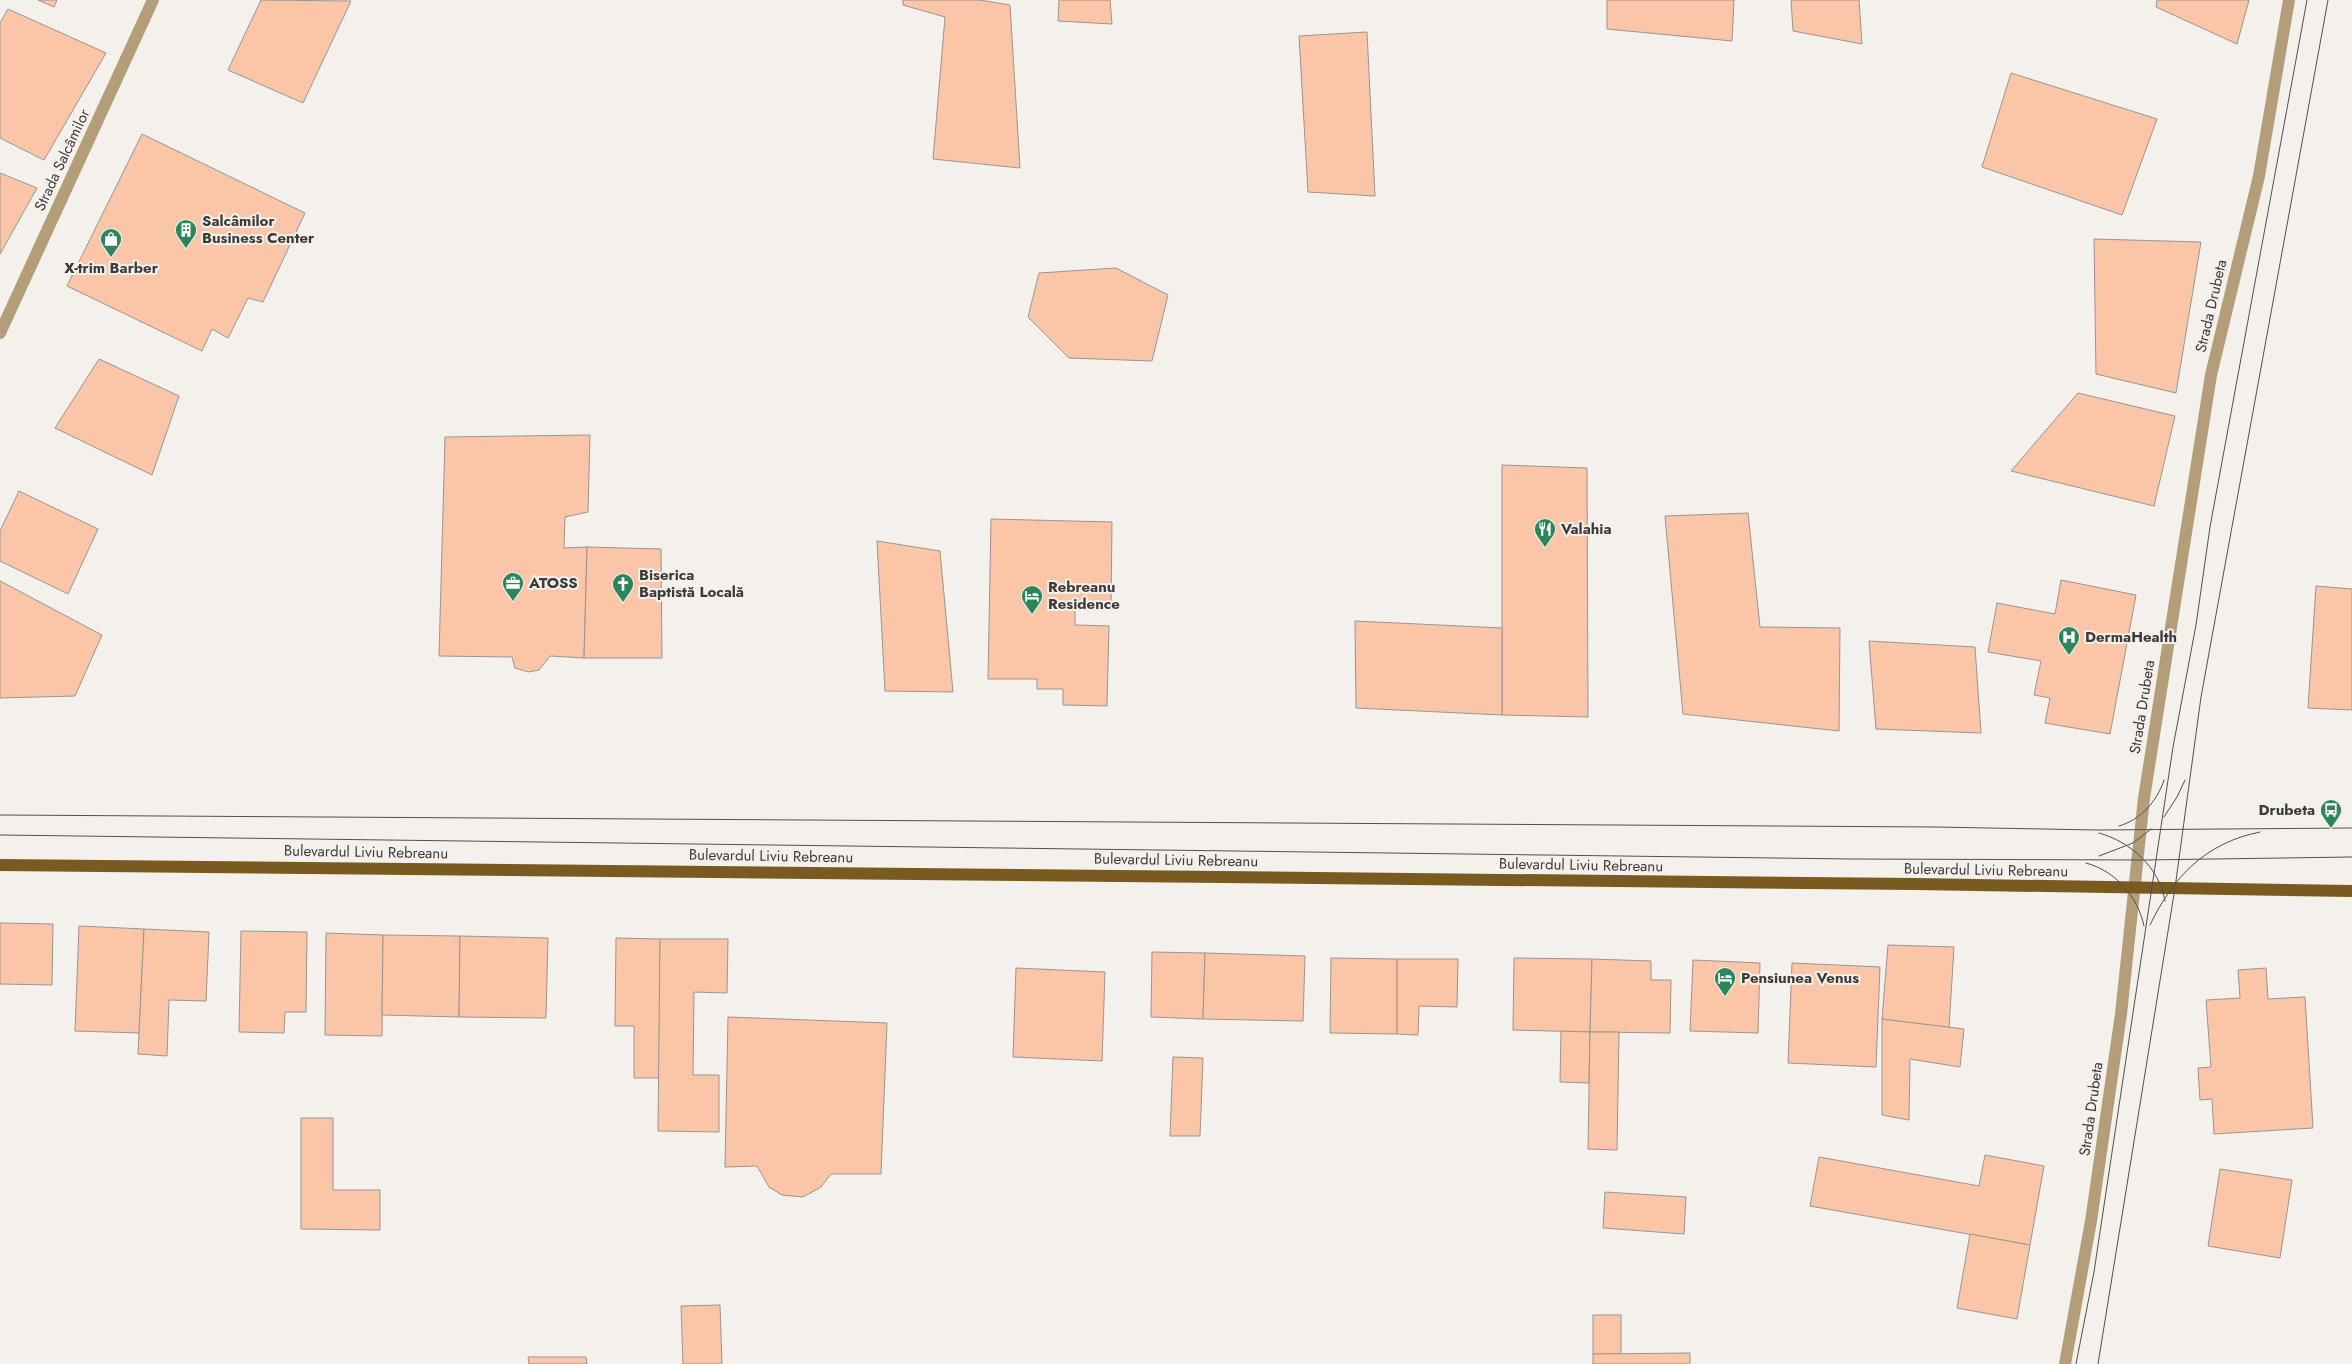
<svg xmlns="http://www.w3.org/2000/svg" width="2352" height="1364" font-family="Jost,sans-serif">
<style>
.building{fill:#fbc5a7;stroke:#9b9592}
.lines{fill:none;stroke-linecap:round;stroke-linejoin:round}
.minor{stroke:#b49e7a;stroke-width:12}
.major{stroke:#795a21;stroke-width:12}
.tram{stroke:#52504d;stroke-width:1}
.labels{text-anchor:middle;stroke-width:4;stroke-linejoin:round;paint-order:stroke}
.street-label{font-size:15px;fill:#3d3b39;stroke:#f4f0eb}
.poi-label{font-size:15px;font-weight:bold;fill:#3d3b39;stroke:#f4f0eb;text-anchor:start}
</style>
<rect width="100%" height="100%" fill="#f4f0eb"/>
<g class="building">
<polygon points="38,0 57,0 54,7"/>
<polygon points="261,0 351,1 303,103 228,70"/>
<polygon points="903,0 980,0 1010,5 1020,168 933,159 945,17 903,5"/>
<polygon points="1059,0 1110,0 1112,24 1058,21"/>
<polygon points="1607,0 1734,0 1732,41 1607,29"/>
<polygon points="1791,0 1859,0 1862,44 1793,31"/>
<polygon points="2157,0 2249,0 2237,44 2156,7"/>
<polygon points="8,9 106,53 44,160 0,138 0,23"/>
<polygon points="1367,32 1375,196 1308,192 1299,36"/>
<polygon points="2011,73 2157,119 2122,215 1982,167"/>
<polygon points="142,134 305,213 263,302 248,298 228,338 212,329 202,351 67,286"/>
<polygon points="0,173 37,188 0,254"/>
<polygon points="2094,239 2201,242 2176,393 2096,374"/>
<polygon points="1116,268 1168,295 1152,361 1069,358 1028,317 1039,273"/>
<polygon points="99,359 179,396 152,475 55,428"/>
<polygon points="2078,393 2175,416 2154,506 2011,471"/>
<polygon points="590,435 588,512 565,517 564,548 587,547 584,658 550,656 539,670 528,672 515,668 512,657 439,656 445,437"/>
<polygon points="1502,465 1587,468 1588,717 1502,715"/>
<polygon points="19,491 98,529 68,594 0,561 0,531"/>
<polygon points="1748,513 1760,627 1840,628 1839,731 1683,714 1665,516"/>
<polygon points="991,519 1112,522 1111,605 1075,604 1075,625 1109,626 1107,706 1063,705 1063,689 1037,689 1037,679 988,679"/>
<polygon points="877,541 940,551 953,692 885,691"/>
<polygon points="587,547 661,549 662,658 584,658"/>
<polygon points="2061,580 2136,595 2110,734 2045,723 2050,698 2034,695 2041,661 1988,652 1997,603 2055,614"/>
<polygon points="0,581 102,635 75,696 0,698"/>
<polygon points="2316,586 2352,589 2352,710 2308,708"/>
<polygon points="1355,621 1502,628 1502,715 1356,708"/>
<polygon points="1869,641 1975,647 1981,733 1876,729"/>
<polygon points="0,923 53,924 52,985 0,984"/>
<polygon points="79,926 144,929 139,1033 75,1031"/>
<polygon points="144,929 209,932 206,1001 169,1000 167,1056 138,1054"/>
<polygon points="241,931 307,932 306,1012 285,1012 284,1033 239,1032"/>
<polygon points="326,933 383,935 382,1036 325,1035"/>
<polygon points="383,935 460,936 459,1017 382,1015"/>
<polygon points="460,936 548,938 546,1018 459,1017"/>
<polygon points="616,938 660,939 659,1078 634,1078 634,1026 615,1026"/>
<polygon points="660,939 728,939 727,993 694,992 693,1075 719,1075 719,1132 658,1131"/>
<polygon points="1888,945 1954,947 1949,1028 1882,1019"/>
<polygon points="1152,952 1205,953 1203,1019 1151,1017"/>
<polygon points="1205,953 1305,956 1303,1021 1203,1019"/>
<polygon points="1331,958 1397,959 1397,1034 1330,1033"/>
<polygon points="1514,958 1592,959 1590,1032 1513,1030"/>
<polygon points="1397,959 1458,959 1457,1007 1419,1006 1418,1035 1397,1034"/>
<polygon points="1592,959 1651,961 1651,980 1671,980 1670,1033 1590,1032"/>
<polygon points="1693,960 1760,963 1758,1033 1690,1031"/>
<polygon points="1792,963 1880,967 1876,1067 1788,1063"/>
<polygon points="1016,968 1105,972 1102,1061 1013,1057"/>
<polygon points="2266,968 2268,999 2305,997 2313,1128 2214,1134 2212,1099 2200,1100 2198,1068 2211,1067 2206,1000 2240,998 2238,970"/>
<polygon points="728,1017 887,1023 881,1174 831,1174 821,1187 803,1197 782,1195 769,1187 757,1166 725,1167"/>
<polygon points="1882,1019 1964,1029 1960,1067 1910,1059 1909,1120 1882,1115"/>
<polygon points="1561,1031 1590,1032 1589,1083 1560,1082"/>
<polygon points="1590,1032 1619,1032 1617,1150 1588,1149"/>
<polygon points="1173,1057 1203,1058 1200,1136 1170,1136"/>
<polygon points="301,1118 333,1118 333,1190 380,1190 380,1230 301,1229"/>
<polygon points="1985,1155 2044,1166 2030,1245 1810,1206 1819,1157 1979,1186"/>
<polygon points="2220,1169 2292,1180 2280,1258 2208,1246"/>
<polygon points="1605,1192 1686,1197 1684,1234 1603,1228"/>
<polygon points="1970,1234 2030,1245 2017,1319 1957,1308"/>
<polygon points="720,1305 722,1364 683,1364 681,1306"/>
<rect x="1593" y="1315" width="28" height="39"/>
<polygon points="1690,1353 1690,1364 1593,1364 1593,1354"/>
<polygon points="528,1357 586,1357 587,1364 529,1364"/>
</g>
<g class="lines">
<g class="minor">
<polyline points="0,333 153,0"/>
<polyline points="2065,1364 2091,1221 2121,1014 2144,798 2211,375 2259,176 2289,0"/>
</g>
<polyline class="major" points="0,865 1916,884 2352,891"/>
<g class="tram">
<polyline points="0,815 1935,827 2097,830 2352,828"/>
<polyline points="2164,817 2177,797 2185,780"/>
<path d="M2119 826C2140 820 2157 802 2164 780"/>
<path d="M2099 833C2131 842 2159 867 2165 901"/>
<polyline points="0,835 1851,859 2144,860 2352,857"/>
<polyline points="2099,856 2133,843 2151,829"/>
<path d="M2086 863C2116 871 2138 897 2144 926"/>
<path d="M2150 925C2173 877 2205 843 2260 832"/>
<polyline points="2076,1364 2094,1272 2173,747 2196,625 2210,527 2307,0"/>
<polyline points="2098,1364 2175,888 2201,697 2328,0"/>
</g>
</g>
<defs>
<g id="building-pin" transform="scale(1.125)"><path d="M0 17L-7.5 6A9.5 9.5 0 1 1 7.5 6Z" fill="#2d865b" stroke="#f4f0eb"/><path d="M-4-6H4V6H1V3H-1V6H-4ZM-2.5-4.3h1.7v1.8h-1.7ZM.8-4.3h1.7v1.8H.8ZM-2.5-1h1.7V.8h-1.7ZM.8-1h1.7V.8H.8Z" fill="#fff"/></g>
<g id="shop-pin" transform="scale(1.125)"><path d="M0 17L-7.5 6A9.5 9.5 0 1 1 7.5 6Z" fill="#2d865b" stroke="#f4f0eb"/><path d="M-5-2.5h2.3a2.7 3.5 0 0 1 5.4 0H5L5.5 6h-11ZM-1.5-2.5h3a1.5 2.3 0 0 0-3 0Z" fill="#fff"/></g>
<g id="restaurant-pin" transform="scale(1.125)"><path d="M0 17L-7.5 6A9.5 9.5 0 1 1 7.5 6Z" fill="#2d865b" stroke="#f4f0eb"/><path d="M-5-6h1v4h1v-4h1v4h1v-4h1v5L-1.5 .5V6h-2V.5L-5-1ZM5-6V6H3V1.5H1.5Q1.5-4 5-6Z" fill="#fff"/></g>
<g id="office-pin" transform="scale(1.125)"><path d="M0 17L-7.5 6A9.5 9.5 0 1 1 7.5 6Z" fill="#2d865b" stroke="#f4f0eb"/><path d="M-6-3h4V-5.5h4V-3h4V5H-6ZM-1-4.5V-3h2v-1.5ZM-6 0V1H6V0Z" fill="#fff"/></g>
<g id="church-pin" transform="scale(1.125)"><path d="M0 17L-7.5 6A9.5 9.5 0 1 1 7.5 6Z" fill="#2d865b" stroke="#f4f0eb"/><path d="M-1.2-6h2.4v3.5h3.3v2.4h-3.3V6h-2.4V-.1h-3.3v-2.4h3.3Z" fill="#fff"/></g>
<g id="hotel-pin" transform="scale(1.125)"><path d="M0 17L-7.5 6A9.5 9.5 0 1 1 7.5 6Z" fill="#2d865b" stroke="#f4f0eb"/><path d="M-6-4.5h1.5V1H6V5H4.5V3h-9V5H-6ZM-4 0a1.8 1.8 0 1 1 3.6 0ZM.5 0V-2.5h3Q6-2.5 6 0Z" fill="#fff"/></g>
<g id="hospital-pin" transform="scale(1.125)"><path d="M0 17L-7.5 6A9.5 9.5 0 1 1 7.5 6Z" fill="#2d865b" stroke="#f4f0eb"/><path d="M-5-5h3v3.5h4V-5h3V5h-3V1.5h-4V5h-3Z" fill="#fff"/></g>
<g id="bus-pin" transform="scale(1.125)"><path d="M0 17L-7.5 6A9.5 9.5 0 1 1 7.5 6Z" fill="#2d865b" stroke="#f4f0eb"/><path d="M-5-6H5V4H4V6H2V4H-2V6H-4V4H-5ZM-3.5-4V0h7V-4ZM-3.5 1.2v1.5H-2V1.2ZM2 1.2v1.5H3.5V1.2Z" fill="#fff"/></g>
</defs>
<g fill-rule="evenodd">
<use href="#building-pin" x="186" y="230"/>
<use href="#shop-pin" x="111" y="239"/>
<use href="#restaurant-pin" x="1545" y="529"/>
<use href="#office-pin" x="513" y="583"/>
<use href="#church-pin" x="623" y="584"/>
<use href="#hotel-pin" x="1032" y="596"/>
<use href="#hospital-pin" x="2069" y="637"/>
<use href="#bus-pin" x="2331" y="810"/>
<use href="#hotel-pin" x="1725" y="978"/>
</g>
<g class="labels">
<g class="street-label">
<text transform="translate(62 160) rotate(-65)" y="5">Strada Salcâmilor</text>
<text transform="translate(2211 306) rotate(-77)" y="5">Strada Drubeta</text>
<text transform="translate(2142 707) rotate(-81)" y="5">Strada Drubeta</text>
<text transform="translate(366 852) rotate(1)" y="5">Bulevardul Liviu Rebreanu</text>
<text transform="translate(771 856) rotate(1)" y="5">Bulevardul Liviu Rebreanu</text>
<text transform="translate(1176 860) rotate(1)" y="5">Bulevardul Liviu Rebreanu</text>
<text transform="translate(1581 865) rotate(1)" y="5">Bulevardul Liviu Rebreanu</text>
<text transform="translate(1986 870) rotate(1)" y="5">Bulevardul Liviu Rebreanu</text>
<text transform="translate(2091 1109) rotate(-82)" y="5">Strada Drubeta</text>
</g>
<g class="poi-label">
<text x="202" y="226">Salcâmilor<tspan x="202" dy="17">Business Center</tspan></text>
<text x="111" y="273" text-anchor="middle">X-trim Barber</text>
<text x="1561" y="534">Valahia</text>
<text x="639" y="580">Biserica<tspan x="639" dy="17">Baptistă Locală</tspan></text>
<text x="529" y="588">ATOSS</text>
<text x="1048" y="592">Rebreanu<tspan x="1048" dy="17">Residence</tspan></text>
<text x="2085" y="642">DermaHealth</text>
<text x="2315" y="815" text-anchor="end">Drubeta</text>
<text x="1741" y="983">Pensiunea Venus</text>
</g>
</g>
</svg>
